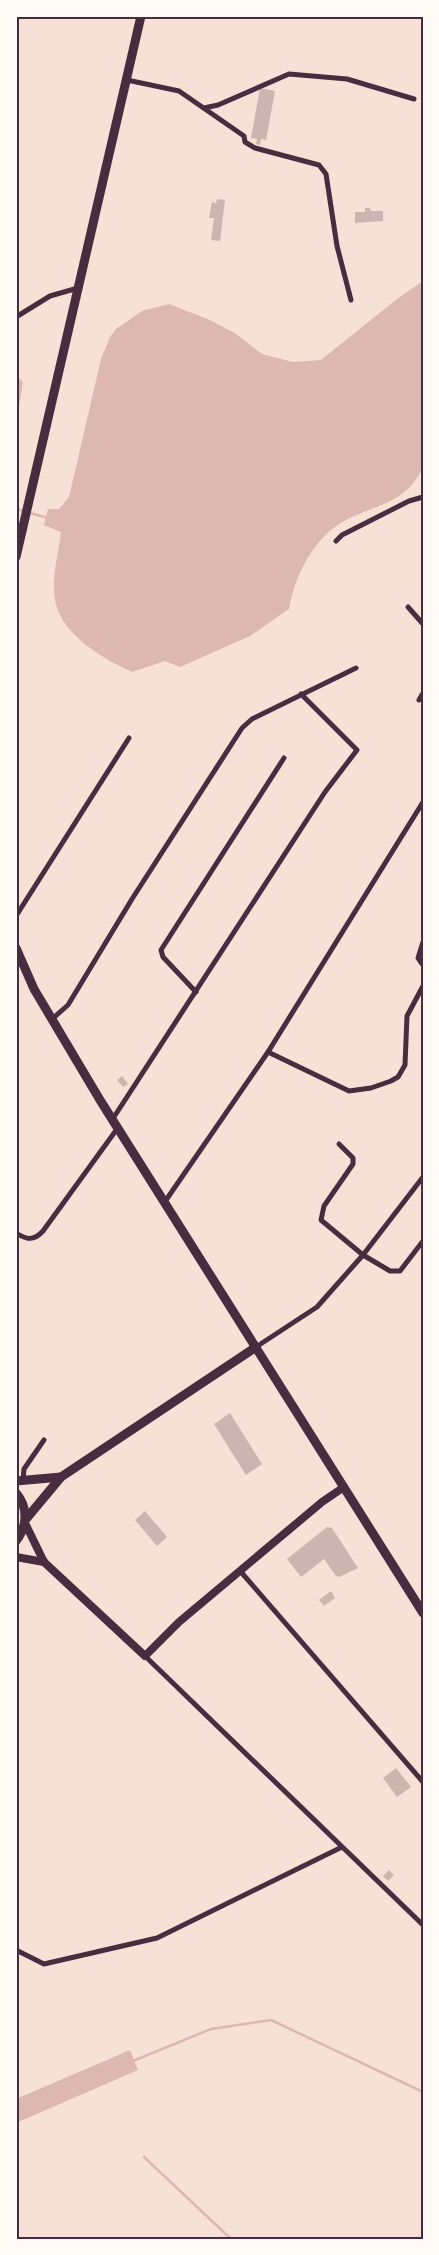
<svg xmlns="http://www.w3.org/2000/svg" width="439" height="2255" font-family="Inter,sans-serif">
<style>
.water{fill:#dcb8b0}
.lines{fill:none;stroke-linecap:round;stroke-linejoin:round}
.stream{stroke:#dcb8b0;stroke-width:2.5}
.building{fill:#ccb4b1}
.minor{stroke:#4a2c40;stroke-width:5}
.secondary{stroke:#4a2c40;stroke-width:8}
.primary{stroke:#4a2c40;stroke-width:9}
.neatline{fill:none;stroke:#4a2c40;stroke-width:2}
</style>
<rect width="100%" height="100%" fill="#f7e1d7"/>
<g class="water">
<path d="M423 281V466C407 508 366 504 335 527 310 545 294 580 289 609L250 636 180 667 165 661 132 672C100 657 54 631 54 590 53 571 59 550 61 532L44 525 48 509H59L69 497 101 359 110 337 116 329 142 311 169 304 210 320 236 334 262 354 293 362 321 360 397 299Z"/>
<polygon points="16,374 23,383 17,418 18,428 16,438"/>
<polygon points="130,2050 138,2070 16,2123 16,2099"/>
</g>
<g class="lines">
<g class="stream">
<polyline points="16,509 24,511"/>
<polyline points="30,513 48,518"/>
<polyline points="133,2061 211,2029 271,2020 423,2092"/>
<polyline points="144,2157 231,2239"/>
</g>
</g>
<g class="building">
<polygon points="260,88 275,91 266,140 261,139 260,145 256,144 257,139 251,138"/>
<polygon points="217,199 225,200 220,241 211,240 214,218 209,218 212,202 216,203"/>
<polygon points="365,208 370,208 371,211 383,211 383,221 355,223 355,212 365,212"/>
<polygon points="122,1076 128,1084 123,1087 117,1080"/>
<polygon points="230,1413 262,1464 246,1475 214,1424"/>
<polygon points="145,1511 167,1537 157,1546 135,1520"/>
<polygon points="327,1527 332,1528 358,1568 339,1577 336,1576 324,1559 301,1577 287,1559"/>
<polygon points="331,1591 335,1598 324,1606 319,1600"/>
<polygon points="396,1768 411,1787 397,1797 383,1778"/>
<polygon points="389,1870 394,1875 388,1881 383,1876"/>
</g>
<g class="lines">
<g class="minor">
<polyline points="127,80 179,91 244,136 245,142 255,148 319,165 326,174 337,246 351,300"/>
<polyline points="204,108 218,105 289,74 347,79 414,99"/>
<polyline points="16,317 50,296 78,288"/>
<polyline points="336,541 342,535 409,501 423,497"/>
<polyline points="408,607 423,624"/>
<polyline points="419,700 423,693"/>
<polyline points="16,916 129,738"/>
<polyline points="423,942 418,958 423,965"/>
<polyline points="196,992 163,957 161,950 284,758"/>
<polyline points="51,1020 68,1005 132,899 242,728 252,719 356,668"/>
<polyline points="268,1052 349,1091 371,1088 391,1081 398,1077 405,1065 407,1016 423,986"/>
<polyline points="112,1120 325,792 357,750 301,694"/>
<polyline points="339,1144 353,1158 353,1164 324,1206 321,1220 363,1255 423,1177"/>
<polyline points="164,1203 268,1052 423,802"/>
<path d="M16 1233C27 1240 34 1241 43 1231L117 1129"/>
<polyline points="256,1347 317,1307 363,1255 390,1271 400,1271 423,1241"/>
<polyline points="23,1480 24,1469 44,1440"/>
<polyline points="241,1572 423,1782"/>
<polyline points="145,1656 423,1925"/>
<polyline points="16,1950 44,1964 157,1938 342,1847"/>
</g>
<g class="secondary">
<polyline points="25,1523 44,1562 145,1656 179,1622 322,1502 344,1487"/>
<polyline points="16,1557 44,1562"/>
</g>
<g class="primary">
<polyline points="16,557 141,16"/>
<polyline points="16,948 34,989 100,1100 423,1613"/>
<polyline points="16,1481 61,1477"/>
<path d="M16 1493C29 1508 27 1527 16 1541"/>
<polyline points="26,1519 61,1477 256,1347"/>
</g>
</g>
<rect width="439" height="2255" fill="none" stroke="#fffaf5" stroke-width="35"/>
<rect x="18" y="18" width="404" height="2220" class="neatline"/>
</svg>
